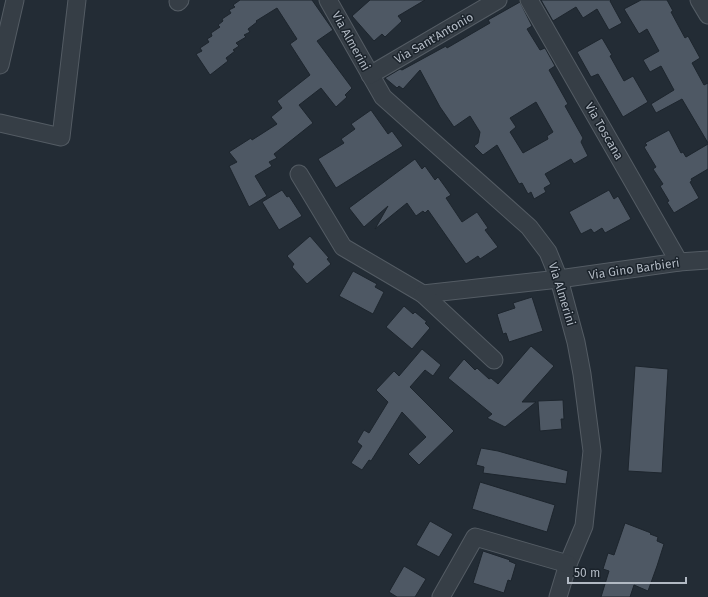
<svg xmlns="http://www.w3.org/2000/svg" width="708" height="597" font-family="'Fira Sans',sans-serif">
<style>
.building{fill:#4e5864;stroke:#1d252d;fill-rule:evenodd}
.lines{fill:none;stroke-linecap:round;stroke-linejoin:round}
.street-casing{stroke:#545c64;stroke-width:19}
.street{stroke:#363e46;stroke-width:17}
.labels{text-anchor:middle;stroke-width:3;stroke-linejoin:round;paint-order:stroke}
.street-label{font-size:12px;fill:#b1b9c3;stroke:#1b232b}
</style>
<rect width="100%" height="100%" fill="#232c35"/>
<g class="building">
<polygon points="240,0 312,0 333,30 317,41 352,88 345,95 347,97 336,107 321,88 299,105 313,123 274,154 277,158 269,162 272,166 255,176 267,196 249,207 229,166 237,162 229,152 251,138 252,140 277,124 271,117 282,108 277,101 310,75 290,44 297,39 277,8 256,21 257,22 248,29 250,32 244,35 246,37 236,43 239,46 233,50 235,51 226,58 228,61 210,75 196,54 202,51 200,48 209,42 207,39 212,36 211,33 220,27 218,25 223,21 222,19 231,13 229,10 235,7 233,5"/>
<polygon points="370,0 425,0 398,16 402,21 385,37 382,34 374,41 352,16"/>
<polygon points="541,0 611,0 610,1 622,23 609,30 597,9 583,18 576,7 553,21"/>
<polygon points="641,0 667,0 673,11 671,12 685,38 688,36 700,58 692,63 704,85 708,83 708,143 682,99 656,113 651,104 674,90 661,66 650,72 643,60 659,51 647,29 639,34 624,9"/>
<path d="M520 2 532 26 527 29 540 50 545 48 555 66 549 70 568 104 565 106 583 138 581 142 588 156 574 164 571 159 545 174 551 184 544 188 546 192 534 199 531 192 528 194 522 183 519 184 497 145 483 155 474 146 478 143 480 132 470 116 454 127 440 107 420 70 403 89 399 86 397 88 385 78 400 69 402 70 446 46 447 48 490 23 488 20ZM536 102 553 132 547 136 548 139 523 153 510 132 516 127 510 118Z"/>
<polygon points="602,38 612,55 610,56 624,81 633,76 648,102 623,117 598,74 591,77 577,52"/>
<polygon points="371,110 388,134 392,131 403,146 336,188 318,159 344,143 341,139 355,129 351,124"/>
<polygon points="669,130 681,153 683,152 686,157 708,144 708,169 691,179 692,181 690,182 699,198 674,213 667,202 669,201 660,186 663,184 653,169 656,167 644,147 647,145 645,143"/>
<polygon points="415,159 422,169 425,166 435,180 438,177 451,195 446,198 462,222 477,212 488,228 485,230 498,247 480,259 478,256 466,264 428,210 425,213 423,211 416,216 407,203 375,229 388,206 364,227 349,208"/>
<polygon points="282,190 287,197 289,196 302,216 279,230 262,202"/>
<polygon points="609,190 614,199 618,196 631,219 605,233 602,228 594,233 591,229 581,234 569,212"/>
<polygon points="310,236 329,258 327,259 331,264 307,284 292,267 294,264 287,256"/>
<polygon points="353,271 377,284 375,287 384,292 373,314 339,296"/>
<polygon points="532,297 543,331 509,342 506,333 503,334 497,314 515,308 513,303"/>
<polygon points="404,306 413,314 415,312 427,322 425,323 430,328 412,349 386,327"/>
<polygon points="531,346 554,366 522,402 536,402 505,427 487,418 492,414 448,378 464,359 475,370 477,368 489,379 491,378 498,384"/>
<polygon points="422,349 441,365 433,376 425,370 410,387 454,431 419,465 408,454 426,437 402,412 371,461 369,460 362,470 351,463 362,446 357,442 364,430 369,433 388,402 376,390 394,371 399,376"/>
<polygon points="635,366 668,369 662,473 628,471"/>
<polygon points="563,400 564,419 561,419 562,429 540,431 538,401"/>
<polygon points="481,448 498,451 568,471 566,484 483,473 484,467 476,465"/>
<polygon points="480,482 555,505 547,532 472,509"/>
<polygon points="430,521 453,534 439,557 416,545"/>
<polygon points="625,523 651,533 650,534 658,537 657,541 664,544 657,566 648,591 634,585 630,597 601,597 609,571 603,569 608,553 614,555"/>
<polygon points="483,551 510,560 509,561 516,564 511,581 508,580 504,593 473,583"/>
<polygon points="404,566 426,579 415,597 397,597 389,592"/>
</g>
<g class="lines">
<g class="street-casing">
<g id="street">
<polyline points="328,0 383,97 529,227 548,252 559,279 576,342 582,374 592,451 584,526 568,564 558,597"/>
<polyline points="529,0 679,262"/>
<polyline points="699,0 708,15"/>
<polyline points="178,2 180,0"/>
<polyline points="0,65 15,0"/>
<polyline points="370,75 498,0"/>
<polyline points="0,123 61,137 77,0"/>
<polyline points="299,174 343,247 423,294 559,279 679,262 708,260"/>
<polyline points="423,294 494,360"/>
<polyline points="441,597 475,537 568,564"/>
</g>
</g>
<use href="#street" class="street"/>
</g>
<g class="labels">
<g class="street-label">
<text transform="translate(434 38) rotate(-30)" y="4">Via Sant'Antonio</text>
<text transform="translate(351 41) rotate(61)" y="4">Via Almerini</text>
<text transform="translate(604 131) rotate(60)" y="4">Via Toscana</text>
<text transform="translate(634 269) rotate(-8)" y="4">Via Gino Barbieri</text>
<text transform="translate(562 294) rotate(73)" y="4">Via Almerini</text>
</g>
</g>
<path d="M568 577v6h118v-6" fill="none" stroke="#b1b9c3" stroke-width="2"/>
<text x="574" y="577" font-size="12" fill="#b1b9c3" stroke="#1b232b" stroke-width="3" paint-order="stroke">50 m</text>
</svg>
